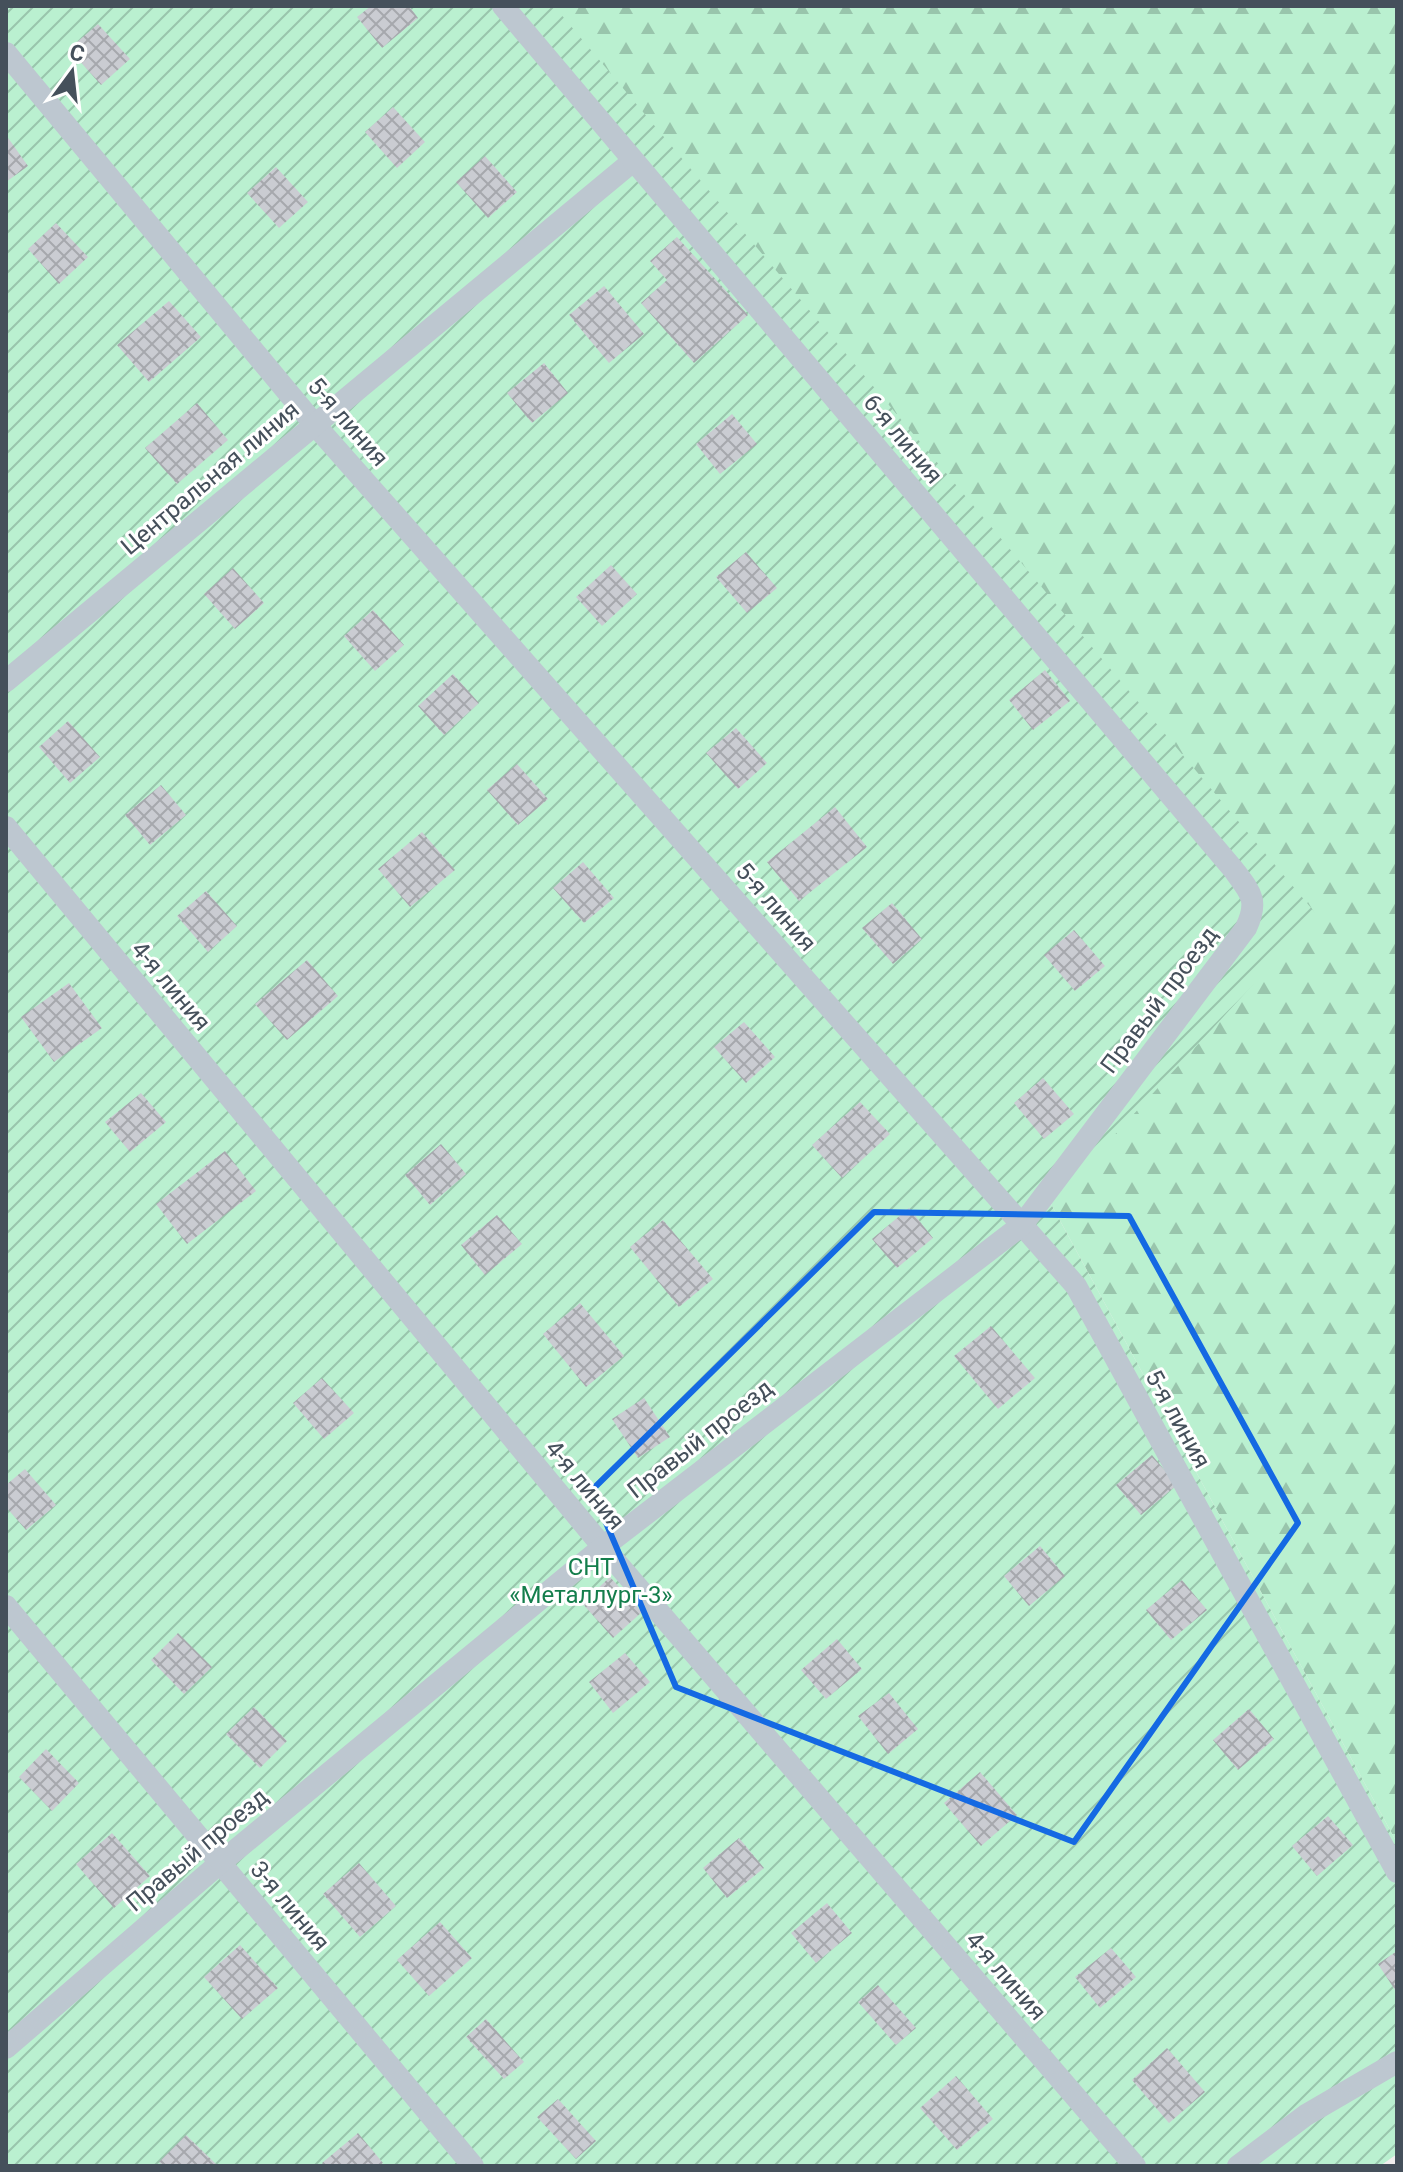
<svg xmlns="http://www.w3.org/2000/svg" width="1403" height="2172" font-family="Roboto,sans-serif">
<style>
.forest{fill:url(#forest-firs)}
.garden{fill:url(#garden-furrows)}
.building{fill:url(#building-cross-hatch)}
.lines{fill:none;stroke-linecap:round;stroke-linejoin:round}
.lane{stroke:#bdc7d0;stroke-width:22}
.marked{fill:none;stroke:#1469e3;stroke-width:6;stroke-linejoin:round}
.labels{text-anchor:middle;stroke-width:6;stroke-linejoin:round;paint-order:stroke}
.street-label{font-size:24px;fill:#45505b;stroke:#fff}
.park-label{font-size:24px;fill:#147e4c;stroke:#fff}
</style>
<defs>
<pattern id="forest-firs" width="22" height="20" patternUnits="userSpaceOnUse" patternTransform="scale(2)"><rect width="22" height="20" fill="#baf0d0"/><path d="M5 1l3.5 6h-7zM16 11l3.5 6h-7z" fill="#99c5ac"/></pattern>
<pattern id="garden-furrows" width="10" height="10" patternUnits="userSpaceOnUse" patternTransform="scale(2)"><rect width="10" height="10" fill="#baf0d0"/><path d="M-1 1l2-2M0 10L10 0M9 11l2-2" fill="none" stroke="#99c5ac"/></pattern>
<pattern id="building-cross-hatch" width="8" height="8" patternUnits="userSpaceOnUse" patternTransform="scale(2)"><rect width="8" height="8" fill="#caccd2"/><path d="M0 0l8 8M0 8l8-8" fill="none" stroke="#a6a8ad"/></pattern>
</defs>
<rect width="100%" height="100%" fill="#f0eded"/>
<polygon class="forest" points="554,6 1397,6 1397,1843 1051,1204"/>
<polygon class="garden" points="6,6 554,6 1317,915 1051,1204 1397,1843 1397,2154 1380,2166 6,2166"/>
<g class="building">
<polygon points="371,6 409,6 418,18 382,48 357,17"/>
<polygon points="98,24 130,59 101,85 69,49"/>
<polygon points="393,107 425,142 397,168 365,132"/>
<polygon points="6,135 28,166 6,182"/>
<polygon points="485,156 517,192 488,218 456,182"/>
<polygon points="276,167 308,202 279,228 247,193"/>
<polygon points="56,223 88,257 59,284 28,249"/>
<polygon points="677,237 748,315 694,363 641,303 667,280 650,261"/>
<polygon points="604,286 644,334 609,363 569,315"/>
<polygon points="169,301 201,337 149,382 117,345"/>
<polygon points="544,363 568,393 532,423 507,393"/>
<polygon points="197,403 228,440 177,484 145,448"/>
<polygon points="732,414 757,444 720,474 696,444"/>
<polygon points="746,552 777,588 747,613 716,577"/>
<polygon points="611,565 637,594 602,626 576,597"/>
<polygon points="233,568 264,603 235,629 204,594"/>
<polygon points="373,610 404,645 375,671 344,636"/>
<polygon points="1045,670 1070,701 1033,730 1009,700"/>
<polygon points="453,674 479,703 444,735 418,706"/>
<polygon points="68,721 100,757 70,783 39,747"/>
<polygon points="736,728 767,763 738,789 706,753"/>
<polygon points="517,764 548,799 518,825 487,790"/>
<polygon points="161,785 186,815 150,845 125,815"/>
<polygon points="835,807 867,847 799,901 767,862"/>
<polygon points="422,832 455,870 410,907 378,869"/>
<polygon points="583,862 614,898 584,923 553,888"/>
<polygon points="206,891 237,926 208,952 177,916"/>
<polygon points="892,903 922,939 893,964 862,928"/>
<polygon points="1074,930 1105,966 1075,991 1044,955"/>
<polygon points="307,960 338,996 287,1040 255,1004"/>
<polygon points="69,983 102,1028 54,1062 21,1017"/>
<polygon points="744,1022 775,1057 746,1083 714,1047"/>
<polygon points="1043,1078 1074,1114 1044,1139 1014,1103"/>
<polygon points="141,1093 166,1122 130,1152 105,1122"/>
<polygon points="860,1102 890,1134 842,1178 812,1145"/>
<polygon points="441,1144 466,1174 430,1205 405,1175"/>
<polygon points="225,1151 256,1191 187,1244 156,1204"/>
<polygon points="909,1208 933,1238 897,1268 872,1239"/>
<polygon points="497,1215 522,1244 485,1275 461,1245"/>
<polygon points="663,1220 713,1279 679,1307 630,1247"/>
<polygon points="580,1303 624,1356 586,1387 543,1334"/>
<polygon points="991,1326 1035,1378 998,1409 954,1356"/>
<polygon points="322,1378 354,1413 324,1439 293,1403"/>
<polygon points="644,1398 670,1437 638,1458 612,1419"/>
<polygon points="1152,1455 1177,1485 1141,1515 1116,1485"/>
<polygon points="25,1469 56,1505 26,1530 6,1507 6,1485"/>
<polygon points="1040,1546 1065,1576 1029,1606 1004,1576"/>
<polygon points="610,1577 642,1612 613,1638 582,1603"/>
<polygon points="1182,1580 1207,1610 1171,1640 1146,1610"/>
<polygon points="178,1633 212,1667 184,1694 151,1660"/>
<polygon points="837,1639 862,1669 826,1699 801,1670"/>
<polygon points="625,1653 650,1682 613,1713 589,1682"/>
<polygon points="889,1693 918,1729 888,1754 858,1716"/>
<polygon points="254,1707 287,1741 260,1768 226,1734"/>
<polygon points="1249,1709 1274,1739 1238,1770 1213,1740"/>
<polygon points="46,1749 79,1783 52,1811 19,1777"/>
<polygon points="980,1772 1017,1815 981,1846 944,1803"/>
<polygon points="1328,1816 1353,1845 1317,1876 1292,1846"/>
<polygon points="112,1833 150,1876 114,1908 76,1864"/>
<polygon points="739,1838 764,1868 727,1898 703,1868"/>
<polygon points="359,1863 396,1906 360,1937 323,1894"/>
<polygon points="827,1903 852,1933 816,1963 791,1933"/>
<polygon points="440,1922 472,1958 429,1996 397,1960"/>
<polygon points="240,1945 278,1988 242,2019 204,1977"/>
<polygon points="1111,1948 1136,1977 1100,2008 1075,1977"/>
<polygon points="1397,1951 1397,1993 1378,1964"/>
<polygon points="878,1985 916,2028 896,2045 858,2002"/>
<polygon points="486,2019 524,2062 504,2079 466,2037"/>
<polygon points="1167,2048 1205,2092 1169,2123 1132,2080"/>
<polygon points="956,2076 993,2119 957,2150 920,2108"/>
<polygon points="558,2099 596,2141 576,2159 537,2117"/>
<polygon points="358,2133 383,2163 379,2166 324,2166 322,2163"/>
<polygon points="186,2135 218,2166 163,2166 159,2162"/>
</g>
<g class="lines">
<g class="lane">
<polyline points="6,53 315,425 1076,1286 1397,1872"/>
<polyline points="6,681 633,161"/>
<polyline points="6,827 603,1547 1135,2166"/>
<polyline points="6,1606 473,2166"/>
<path d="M6 2048 220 1863 603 1547 1022 1225 1246 928C1259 900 1251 893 1233 869L503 6"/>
<polyline points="1238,2166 1306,2115 1397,2062"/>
</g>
</g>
<path class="marked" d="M874 1212 1129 1216 1298 1523 1074 1842 676 1687 592 1490Z"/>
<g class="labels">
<g class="street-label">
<text transform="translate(348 422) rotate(49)" y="8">5-я линия</text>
<text transform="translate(903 439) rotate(50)" y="8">6-я линия</text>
<text transform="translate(210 478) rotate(-40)" y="8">Центральная линия</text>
<text transform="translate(776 907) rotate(49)" y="8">5-я линия</text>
<text transform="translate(171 986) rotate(50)" y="8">4-я линия</text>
<text transform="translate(1159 1000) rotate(-53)" y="8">Правый проезд</text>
<text transform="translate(1178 1419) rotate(61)" y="8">5-я линия</text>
<text transform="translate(700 1439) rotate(-38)" y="8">Правый проезд</text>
<text transform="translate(585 1485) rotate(50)" y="8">4-я линия</text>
<text transform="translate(197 1850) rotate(-40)" y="8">Правый проезд</text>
<text transform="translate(290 1906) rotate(50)" y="8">3-я линия</text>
<text transform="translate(1006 1976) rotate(49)" y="8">4-я линия</text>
</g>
<g class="park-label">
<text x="591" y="1575">СНТ<tspan x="591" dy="28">«Металлург-3»</tspan></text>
</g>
</g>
<rect width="1403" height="2172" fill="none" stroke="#45505b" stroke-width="16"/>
<g transform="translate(72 72) rotate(15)" stroke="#ffffff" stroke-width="6" paint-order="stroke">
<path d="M0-6L14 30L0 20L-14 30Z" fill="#45505b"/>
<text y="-12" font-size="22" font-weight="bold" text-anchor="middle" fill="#45505b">С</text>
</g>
</svg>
